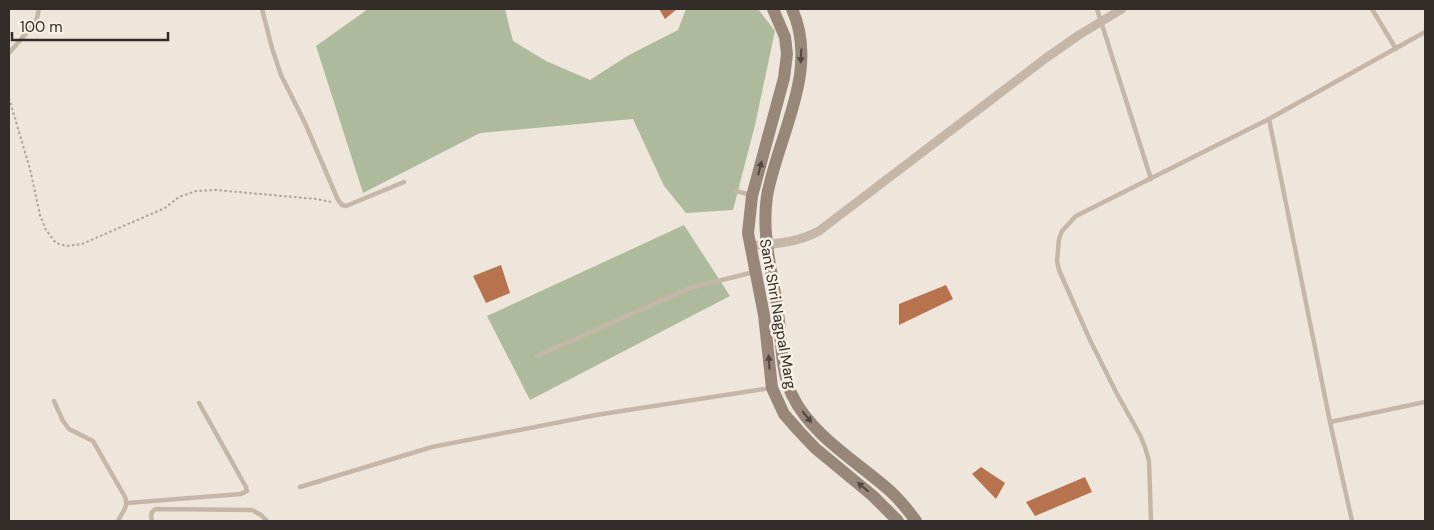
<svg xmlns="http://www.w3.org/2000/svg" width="1434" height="530" font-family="'DM Sans',sans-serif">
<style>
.green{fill:#adbb9c}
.building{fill:#b7724e}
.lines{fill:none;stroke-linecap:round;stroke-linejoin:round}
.path{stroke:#b0a292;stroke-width:2;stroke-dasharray:2.5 2.5;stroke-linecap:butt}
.lane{stroke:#c4b7a7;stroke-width:4.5}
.street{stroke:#c4b7a7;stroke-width:9}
.secondary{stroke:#988779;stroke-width:12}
.street-bridge{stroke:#c4b7a7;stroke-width:9}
.oneway{fill:#514740}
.labels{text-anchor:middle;stroke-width:5;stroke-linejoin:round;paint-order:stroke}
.street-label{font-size:15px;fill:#322b27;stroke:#f6f0e5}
</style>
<rect width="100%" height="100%" fill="#eee6da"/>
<g class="green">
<polygon points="368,9 505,9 513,41 546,61 590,80 629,55 678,30 686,9 758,9 775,31 755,125 733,210 686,213 664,186 633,119 480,133 363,193 316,46"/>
<polygon points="684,225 730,296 530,400 487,316"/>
</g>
<g class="building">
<polygon points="659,9 677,9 665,19"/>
<polygon points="501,265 510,293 486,303 473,276"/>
<polygon points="946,285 953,299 899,325 899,304"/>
<polygon points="981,467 1005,483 996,499 972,474"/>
<polygon points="1085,477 1092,492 1035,516 1026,502"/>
</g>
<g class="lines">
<polyline class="path" points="9,98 30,169 40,215 46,230 56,243 66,246 82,244 165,208 179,197 196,191 216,190 316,199 331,202"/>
<g class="lane">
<polyline points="262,9 272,48 281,75 305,123 338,200 342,205 346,206 404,182"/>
<polyline points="1097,9 1151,179"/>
<polyline points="1372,9 1396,49"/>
<polyline points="9,53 36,22 39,9"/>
<polyline points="1269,119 1330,422 1352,521"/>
<polyline points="736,191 751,195"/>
<polyline points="537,356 690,288 754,272"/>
<path d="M54 401 63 421 69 429 93 441 125 497C129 507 122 512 118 521"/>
<polyline points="1330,422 1425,402"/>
<polyline points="300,487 432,447 596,415 770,388"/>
<polyline points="127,503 241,494 247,491 246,487 199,403"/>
<path d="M152 521C151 516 150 512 156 509L252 510 261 515 267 521"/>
<polyline points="1151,521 1149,461 1145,447 1140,435 1116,392 1089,338 1059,270 1057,261 1059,239 1062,231 1076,216 1269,119 1425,32"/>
</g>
<path class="street" d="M750 246C774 244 797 243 819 231L1046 58 1079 35"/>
<g class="secondary">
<polyline points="773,9 785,37 787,54 784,78 752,196 748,233 764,315 772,388 784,414 798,430 815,448 873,496 898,521"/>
<path d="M792 9C820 71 778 135 767 196 761 236 773 274 778 313 782 339 780 370 792 395 811 435 856 461 889 490 899 499 908 510 916 521"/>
</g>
<polyline class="street-bridge" points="1079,35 1122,9"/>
</g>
<defs><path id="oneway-solid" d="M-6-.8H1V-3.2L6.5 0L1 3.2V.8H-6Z" transform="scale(1.25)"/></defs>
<g class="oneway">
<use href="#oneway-solid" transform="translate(801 56) rotate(93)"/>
<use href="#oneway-solid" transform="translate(760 168) rotate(-75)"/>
<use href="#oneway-solid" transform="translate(769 362) rotate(-94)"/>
<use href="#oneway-solid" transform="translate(807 417) rotate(51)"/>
<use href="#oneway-solid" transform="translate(863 487) rotate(-140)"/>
</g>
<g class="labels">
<g class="street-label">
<text transform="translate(778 314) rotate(80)" y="5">Sant Shri Nagpal Marg</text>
</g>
</g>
<rect width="1434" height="530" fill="none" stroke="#322b27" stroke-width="20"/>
<path d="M12 32v8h156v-8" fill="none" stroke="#322b27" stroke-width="2.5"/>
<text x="20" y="32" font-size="15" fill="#322b27" stroke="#f6f0e5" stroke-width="4" paint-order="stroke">100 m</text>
</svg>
